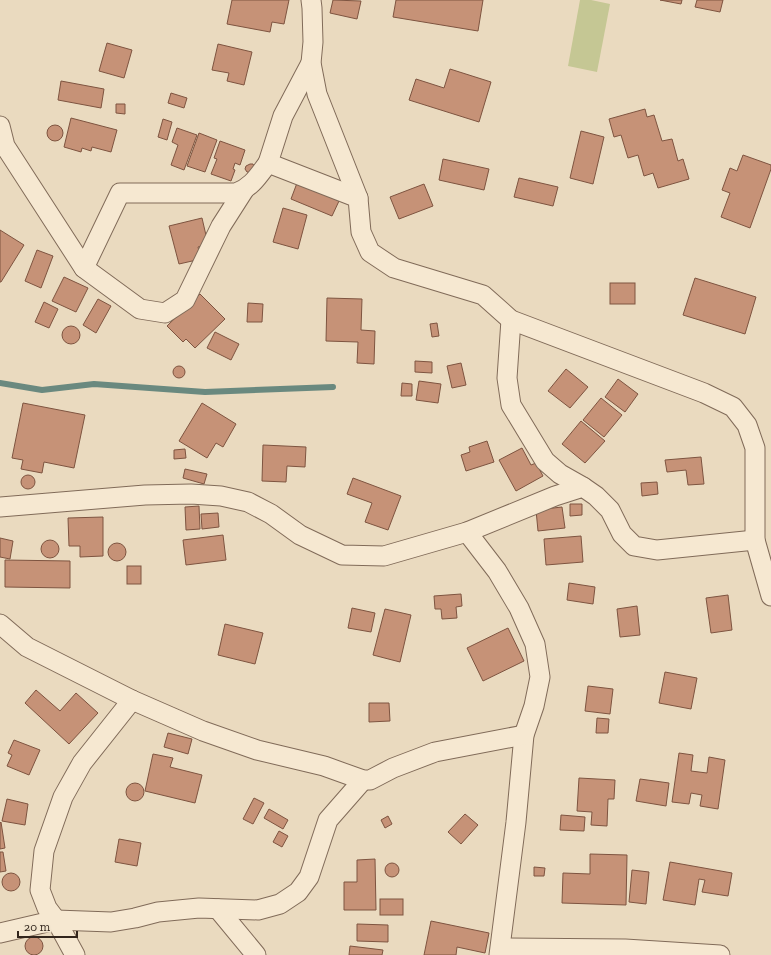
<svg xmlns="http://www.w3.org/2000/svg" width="771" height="955" font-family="'Zilla Slab',serif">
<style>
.green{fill:#c5c794}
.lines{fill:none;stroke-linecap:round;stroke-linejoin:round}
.stream{stroke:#6a897f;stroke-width:6}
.building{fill:#c69277;stroke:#7e5440}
.street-casing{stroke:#816b59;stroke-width:21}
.street{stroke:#f6e8d1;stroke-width:19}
</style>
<rect width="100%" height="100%" fill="#eadabf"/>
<polygon class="green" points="580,0 591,0 610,4 597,72 568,66"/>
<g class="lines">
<polyline class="stream" points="0,383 42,390 94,384 205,392 333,387"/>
</g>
<g class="building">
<polygon points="232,0 289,0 284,24 272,22 270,32 227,24"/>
<polygon points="333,0 361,1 357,19 330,13"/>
<polygon points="396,0 483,0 478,31 393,17"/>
<polygon points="660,0 682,0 681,4"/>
<polygon points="697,0 723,0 720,12 695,7"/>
<polygon points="107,43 132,50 124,78 99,71"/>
<polygon points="218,44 252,52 244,85 227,81 229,73 212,70"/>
<polygon points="450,69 491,82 479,122 409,100 416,79 444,88"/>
<polygon points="61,81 104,89 101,108 58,100"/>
<polygon points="171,93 187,98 184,108 168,103"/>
<polygon points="116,104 125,104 125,114 116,113"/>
<polygon points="645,109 647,117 654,115 662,141 672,139 678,161 683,159 689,179 658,188 653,173 644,176 638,155 628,158 621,135 614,137 609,119"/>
<polygon points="71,118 117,130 111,152 92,147 91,151 82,148 81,152 64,147"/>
<polygon points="163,119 172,122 167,140 158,137"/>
<circle cx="55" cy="133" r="8"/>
<polygon points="177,128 197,135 184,170 171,165 178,145 172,142"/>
<polygon points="581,131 604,137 593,184 570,178"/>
<polygon points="199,133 217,140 205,172 187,166"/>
<polygon points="220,141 245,150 240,165 235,163 233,169 235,170 231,181 211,174 217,159 214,158"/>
<polygon points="743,155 771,165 771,169 750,228 721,217 730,193 722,190 730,168 737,171"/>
<polygon points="443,159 489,169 484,190 439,180"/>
<polygon points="250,164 253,164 255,168 251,173 247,172 245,169 246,166"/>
<polygon points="519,178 558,187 553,206 514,197"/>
<polygon points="297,183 339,201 332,216 291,199"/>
<polygon points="424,184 433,206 399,219 390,197"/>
<polygon points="283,208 307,215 298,249 273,242"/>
<polygon points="202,218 208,244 198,247 201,259 179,264 169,226"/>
<polygon points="0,230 24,245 1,282 0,282"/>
<polygon points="37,250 53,256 41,288 25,281"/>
<polygon points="64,277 88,288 76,312 52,301"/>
<polygon points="695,278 756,297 745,334 683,315"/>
<rect x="610" y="283" width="25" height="21"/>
<polygon points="200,294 225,319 195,348 186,339 183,342 167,326"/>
<polygon points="327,298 362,299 361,330 375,331 374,364 357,363 358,342 326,341"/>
<polygon points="98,299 111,306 96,333 83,325"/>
<polygon points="44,302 58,309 49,328 35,322"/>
<polygon points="248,303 263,304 262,322 247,322"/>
<polygon points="437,323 439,336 432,337 430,324"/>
<circle cx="71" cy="335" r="9"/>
<polygon points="215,332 239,344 231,360 207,348"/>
<polygon points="415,361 432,362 432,373 415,372"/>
<polygon points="461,363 466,385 452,388 447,366"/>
<circle cx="179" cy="372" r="6"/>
<polygon points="566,369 588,387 570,408 548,391"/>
<polygon points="618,379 638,394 625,412 605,397"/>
<polygon points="419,381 441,384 438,403 416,400"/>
<polygon points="402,383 412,384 412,396 401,396"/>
<polygon points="601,398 622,415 604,437 583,420"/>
<polygon points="23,403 85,415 74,468 44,462 42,473 21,469 23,460 12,458"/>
<polygon points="202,403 236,424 223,447 216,443 207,458 179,441"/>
<polygon points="581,421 605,441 585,463 562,444"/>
<polygon points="487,441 494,462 466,471 461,455 470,452 469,447"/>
<polygon points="263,445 306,447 305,467 287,466 286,482 262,481"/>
<polygon points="522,448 531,465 536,463 543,476 516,491 499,460"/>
<polygon points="185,449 186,458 174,459 174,450"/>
<polygon points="701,457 704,484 688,485 686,470 667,472 665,460"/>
<polygon points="185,469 207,474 204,484 183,478"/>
<circle cx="28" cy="482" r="7"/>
<polygon points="353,478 401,496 388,530 365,522 372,503 347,494"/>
<polygon points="657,482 658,494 642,496 641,483"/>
<polygon points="570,504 582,504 582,515 570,516"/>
<polygon points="199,506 200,529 186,530 185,507"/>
<polygon points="562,507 565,528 538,531 536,510"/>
<polygon points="218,513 219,527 202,529 201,514"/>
<polygon points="103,517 103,556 80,557 80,546 69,546 68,518"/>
<polygon points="223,535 226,560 186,565 183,540"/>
<polygon points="581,536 583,562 546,565 544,539"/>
<polygon points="0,538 13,541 10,559 0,557"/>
<circle cx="50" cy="549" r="9"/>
<circle cx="117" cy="552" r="9"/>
<polygon points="5,560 70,561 70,588 5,587"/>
<rect x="127" y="566" width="14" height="18"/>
<polygon points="569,583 595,587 593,604 567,600"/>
<polygon points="461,594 462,606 456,607 457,618 442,619 441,609 435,609 434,596"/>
<polygon points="728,595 732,630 711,633 706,598"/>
<polygon points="637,606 640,635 620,637 617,609"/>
<polygon points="352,608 375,613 371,632 348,628"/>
<polygon points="385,609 411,615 400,662 373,655"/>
<polygon points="225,624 263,633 255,664 218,655"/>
<polygon points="508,628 524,661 483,681 467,648"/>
<polygon points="665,672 697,678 691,709 659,703"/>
<polygon points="588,686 613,689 610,714 585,711"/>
<polygon points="36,690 60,711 76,693 98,713 69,744 25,703"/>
<polygon points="369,703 389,703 390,721 369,722"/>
<polygon points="597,718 609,719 608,733 596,733"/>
<polygon points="168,733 192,739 188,754 164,747"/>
<polygon points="14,740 40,750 29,775 7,766 12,755 8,753"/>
<polygon points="679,753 693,755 691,771 707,773 709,757 725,760 718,809 700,806 702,795 691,793 689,804 672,802"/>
<polygon points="153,754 173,758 170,767 202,775 195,803 145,791"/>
<polygon points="579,778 615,780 614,799 608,799 607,826 591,825 592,812 577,811"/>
<polygon points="640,779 669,783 666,806 636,801"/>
<circle cx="135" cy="792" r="9"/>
<polygon points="254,798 264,803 253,824 243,819"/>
<polygon points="7,799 28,804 25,825 2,821"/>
<polygon points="269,809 288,820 283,829 264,818"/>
<polygon points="465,814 478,825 461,844 448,832"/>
<polygon points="561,815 585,817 584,831 560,830"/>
<polygon points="388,816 392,824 385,828 381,820"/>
<polygon points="1,822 5,848 0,849 0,823"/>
<polygon points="279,831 288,836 282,847 273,842"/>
<polygon points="119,839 141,843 137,866 115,862"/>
<polygon points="0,852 3,852 6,871 0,872"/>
<polygon points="590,854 627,855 626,905 562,903 563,873 590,874"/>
<polygon points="375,859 376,910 344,910 344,882 357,882 357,860"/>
<polygon points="670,862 732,873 728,896 702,892 705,880 699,879 695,905 663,900"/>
<circle cx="392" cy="870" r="7"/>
<polygon points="534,867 545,868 544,876 534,876"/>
<polygon points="632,870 649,872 646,904 629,902"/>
<circle cx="11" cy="882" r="9"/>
<rect x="380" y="899" width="23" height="16"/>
<polygon points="431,921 489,933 485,953 457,947 456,955 424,955"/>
<polygon points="357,924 388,925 388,942 357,941"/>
<circle cx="34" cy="946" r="9"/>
<polygon points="350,946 383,950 382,955 349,955"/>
</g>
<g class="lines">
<g class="street-casing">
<g id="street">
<polyline points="311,0 312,8 313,42 311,63 317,94 358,198"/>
<polyline points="0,126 5,146 84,268 140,309 165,313 185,300 221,226 244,190"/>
<polyline points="268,163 283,116 311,63"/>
<path d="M84 268 120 193H236C252 187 258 176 268 163L358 198 361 232 370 252 394 268 483 295 511 320 704 393 733 407 747 425 755 448V540L771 596"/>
<polyline points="511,320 507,378 511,405 545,461 560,474 583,487"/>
<polyline points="0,507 145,495 191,494 221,496 248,502 271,514 300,535 342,555 384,556 467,532 555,496 583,487 596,496 610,510 622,534 634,546 657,550 755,540"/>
<polyline points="467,532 497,571 519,608 535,644 540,677 534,706 524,735 516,822 499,955"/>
<polyline points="0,624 27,647 132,700 82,763 63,797 44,851 40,890 47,908 56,920 75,955"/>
<polyline points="132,700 203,731 257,750 324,766 363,780 370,780 393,768 435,752 524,735"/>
<polyline points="218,909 256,955"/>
<polyline points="0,933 56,920 111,922 135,918 158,912 199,908 258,910 280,904 298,892 309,877 328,820 363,780"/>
<polyline points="501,948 625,949 720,955"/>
</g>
</g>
<use href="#street" class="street"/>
</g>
<path d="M18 931v6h59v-6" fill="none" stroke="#32251c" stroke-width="2"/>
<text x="24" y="931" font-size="12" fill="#32251c" stroke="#f2e5ce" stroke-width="3" paint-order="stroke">20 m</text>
</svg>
